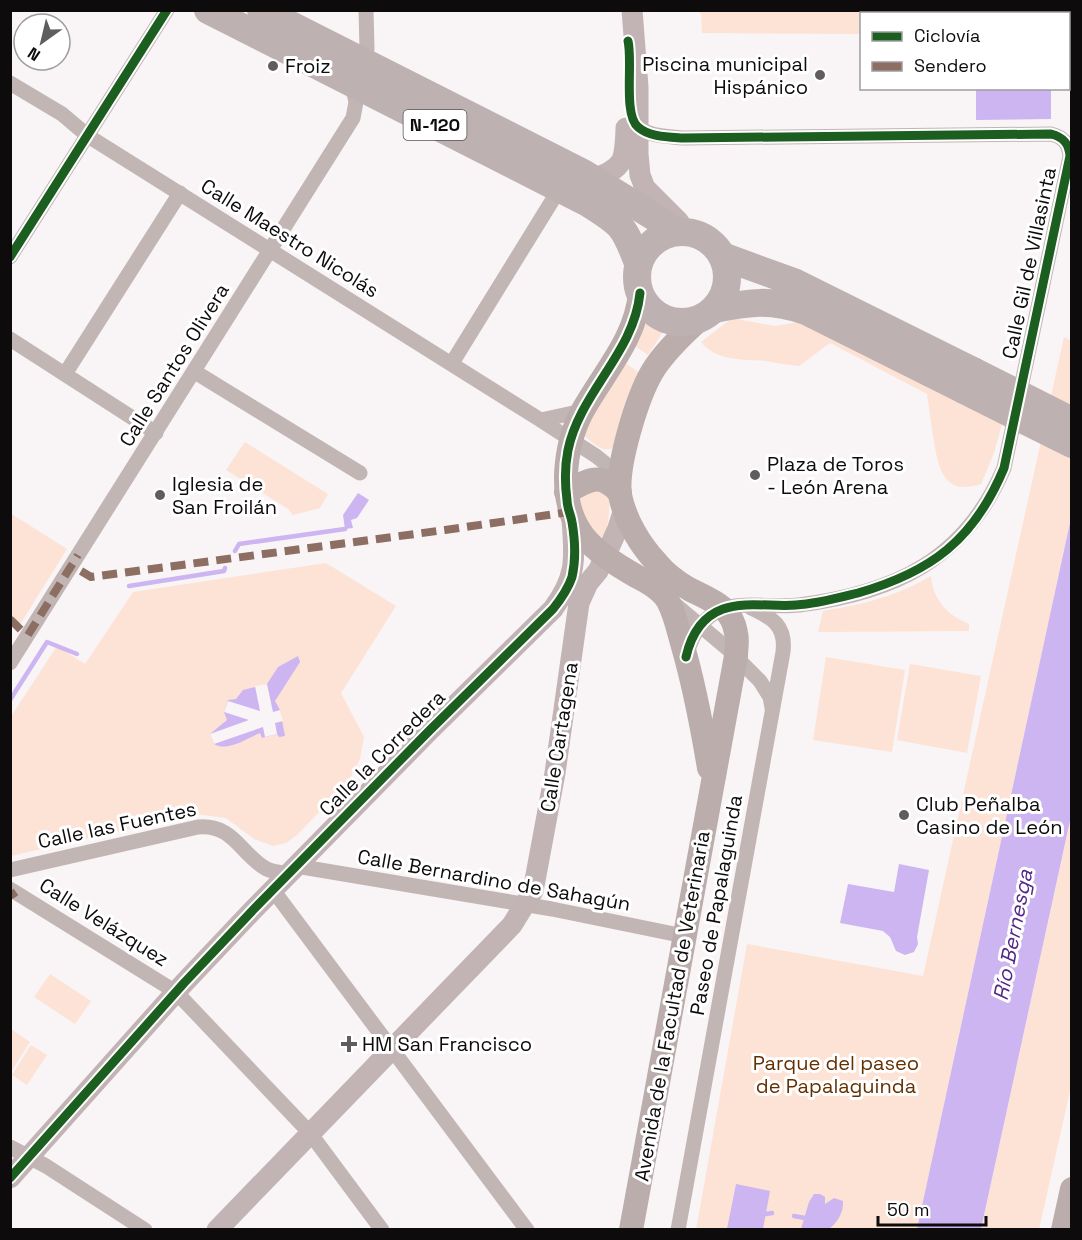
<svg xmlns="http://www.w3.org/2000/svg" width="1082" height="1240" font-family="'Space Grotesk',sans-serif">
<style>
.green{fill:#fce3d6}
.water{fill:#ccb5f0}
.pier{fill:#f9f4f6}
.lines{fill:none;stroke-linecap:round;stroke-linejoin:round}
.stream{stroke:#ccb5f0;stroke-width:4.5}
.street{stroke:#c2b6b5;stroke-width:15}
.secondary{stroke:#c2b4b5;stroke-width:21}
.primary{stroke:#baadac;stroke-width:24}
.highway{stroke:#beb1b2;stroke-width:28}
.highway-bridge{stroke:#beb1b2;stroke-width:28}
.quiet{stroke:#8d6e63;stroke-width:8;stroke-dasharray:15 8;stroke-linecap:butt}
.cycleway-casing{stroke:#fff;stroke-width:13}
.cycleway{stroke:#1b5e20;stroke-width:9}
.poi-dot{fill:#605d5e;stroke:#fff;stroke-width:2}
.labels{text-anchor:middle;stroke-width:6;stroke-linejoin:round;paint-order:stroke}
.shield{fill:#fff;stroke:#565455;stroke-width:1.5}
.shield-label{font-size:18px;font-weight:bold;fill:#0d0b0c}
.poi-label{font-size:20px;fill:#0d0b0c;stroke:#fff;text-anchor:start}
.street-label{font-size:20px;fill:#0d0b0c;stroke:#fff}
.park-label{font-size:20px;fill:#643002;stroke:#fff}
.water-label{font-size:21px;font-style:italic;fill:#542887;stroke:#fff}
</style>
<rect width="100%" height="100%" fill="#f9f4f6"/>
<g class="green">
<polygon points="698,11 1008,11 1005,14 862,14 861,34 702,33 701,14"/>
<path d="M732 318 775 326 799 322 1002 424 994 453 981 484C942 497 938 466 933 436 931 422 929 408 927 394L830 343 799 366C788 365 777 363 766 361 744 359 717 362 701 342Z"/>
<polygon points="643,320 663,332 648,355 632,344"/>
<polygon points="1064,337 1072,341 1071,518 917,1229 696,1230 747,944 923,976"/>
<path d="M622 361 640 373 615 447C602 454 594 443 584 436L585 420Z"/>
<polygon points="245,442 328,494 320,508 293,515 288,509 226,470"/>
<path d="M591 485 609 496C610 510 609 523 604 536L598 538 586 524 579 498Z"/>
<polygon points="10,513 67,549 19,626 11,621"/>
<polygon points="326,563 396,606 341,693 364,737 360,759 348,782 297,835 286,843 273,846 254,839 226,818 195,814 11,856 10,718 57,646 85,664 133,592"/>
<path d="M931 576C933 600 947 615 969 624V631L818 632 823 611C861 605 898 596 931 576Z"/>
<polygon points="826,657 905,670 892,752 813,740"/>
<polygon points="910,664 981,676 967,753 897,740"/>
<polygon points="1071,816 1071,1087 1039,1229 981,1230"/>
<polygon points="50,974 91,1001 75,1024 34,997"/>
<polygon points="11,1029 30,1042 11,1072"/>
<polygon points="31,1045 47,1055 27,1085 12,1075"/>
</g>
<g class="water">
<polygon points="976,89 1051,89 1051,119 976,120"/>
<polygon points="358,493 369,500 357,518 351,520 353,528 345,529 343,515"/>
<polygon points="1071,518 1071,816 981,1229 917,1229"/>
<path d="M298 656 300 662 275 701 280 710 285 736 279 737 277 734 262 738 260 733C246 739 228 752 214 744L210 734 227 720 224 712 228 700 236 699 243 690 267 684 278 667Z"/>
<polygon points="899,864 929,870 917,937 918,944 914,952 905,955 896,951 890,937 883,931 840,923 848,884 894,892"/>
<polygon points="736,1184 770,1191 763,1229 727,1229"/>
<path d="M814 1194H820L825 1197V1204L834 1198 843 1201C844 1212 837 1223 829 1229H801L809 1202Z"/>
</g>
<polygon class="pier" points="267,684 273,712 280,710 283,721 275,723 277,734 265,737 263,727 214,744 210,734 249,720 224,712 228,701 260,711 255,686"/>
<g class="lines">
<g class="stream">
<polyline points="235,551 239,544 345,529"/>
<polyline points="129,586 224,571 225,568"/>
<polyline points="10,700 47,642 77,654"/>
<polyline points="766,1214 772,1213"/>
<polyline points="794,1216 805,1218"/>
</g>
<g class="street">
<polyline points="364,62 367,49 366,10"/>
<polyline points="10,83 62,114 88,136 539,419 596,456 621,476"/>
<path d="M633 121C644 137 665 136 683 138L1051 134C1063 137 1069 143 1070 156L1004 468C965 560 894 593 799 605 776 608 743 601 722 609 702 618 692 634 687 654"/>
<polyline points="10,257 167,10"/>
<polyline points="10,339 156,433"/>
<polyline points="452,363 560,188"/>
<polyline points="195,372 360,473"/>
<polyline points="65,374 180,193"/>
<polyline points="541,420 582,411"/>
<polyline points="671,601 728,649 760,681 770,697 772,708"/>
<polyline points="10,663 353,118 356,102 352,84"/>
<polyline points="296,866 552,909 684,936"/>
<path d="M10 870 198 827C233 824 240 853 265 868 271 872 281 872 288 874"/>
<polyline points="10,889 176,992 310,1133 382,1230"/>
<polyline points="273,890 527,1230"/>
<polyline points="10,1147 46,1166 145,1230"/>
<path d="M678 1230 783 652C786 626 773 618 751 608"/>
</g>
<g class="secondary">
<polyline points="632,10 638,87 638,154 640,175 645,188 679,222"/>
<path d="M593 179C625 168 625 160 626 128"/>
<path d="M10 1178 184 983 253 910 430 730 553 609C577 576 575 559 572 520"/>
<polyline points="217,1230 512,925 533,891 555,773 579,603 588,583 598,571 605,557 618,528 624,509"/>
</g>
<g class="primary">
<path d="M640 293C636 338 605 371 583 410 572 430 567 452 566 475 565 530 591 550 636 576 646 581 662 590 668 601 675 614 678 629 682 643 694 684 702 726 709 768"/>
<path d="M566 492C590 480 599 471 620 493"/>
<path d="M631 1230 736 656C736 649 738 640 736 633 732 606 710 600 689 589 677 582 666 574 657 563 640 545 625 520 620 495 616 466 637 398 652 372 664 352 683 334 701 318"/>
<polyline points="1063,1230 1072,1189"/>
</g>
<g class="highway">
<path d="M208 10 588 203C622 224 624 226 638 263"/>
<polyline points="261,10 583,173 679,232"/>
<circle cx="682" cy="277" r="45"/>
<polyline points="722,256 796,283 973,371"/>
<path d="M715 309C751 302 770 299 806 311L964 390"/>
</g>
<g class="highway-bridge">
<polyline points="973,371 1072,421"/>
<polyline points="964,390 1072,444"/>
</g>
<g class="quiet">
<polyline points="81,571 91,577 445,530 569,512"/>
<polyline points="10,619 21,630"/>
<polyline points="28,635 78,555"/>
<polyline points="10,896 16,892"/>
</g>
<g class="cycleway-casing">
<g id="cycleway">
<path d="M628 41C633 61 623 115 638 127 649 137 668 137 683 138L1051 134C1063 137 1069 143 1070 156L1004 468C974 540 931 572 858 593 838 598 817 604 796 605 773 607 745 601 723 609 701 617 691 635 686 657"/>
<polyline points="10,257 167,10"/>
<path d="M10 1178 184 983 253 910 430 730 553 609C561 599 568 589 572 577 576 560 575 540 572 522 571 515 567 508 567 500 565 485 565 465 568 450 580 392 634 353 640 293"/>
</g>
</g>
<use href="#cycleway" class="cycleway"/>
</g>
<g class="poi-dot">
<circle cx="273" cy="66" r="6"/>
<circle cx="820" cy="75" r="6"/>
<circle cx="755" cy="475" r="6"/>
<circle cx="160" cy="495" r="6"/>
<circle cx="904" cy="815" r="6"/>
<path d="M346 1035h6v6h6v6h-6v6h-6v-6h-6v-6h6z"/>
</g>
<g class="labels">
<rect class="shield" x="403.5" y="110" width="63" height="30" rx="4.5"/>
<g class="shield-label">
<text x="435" y="131">N-120</text>
</g>
<g class="poi-label">
<text x="808" y="71" text-anchor="end">Piscina municipal<tspan x="808" dy="23">Hispánico</tspan></text>
<text x="285" y="73">Froiz</text>
<text x="767" y="471">Plaza de Toros<tspan x="767" dy="23">- León Arena</tspan></text>
<text x="172" y="491">Iglesia de<tspan x="172" dy="23">San Froilán</tspan></text>
<text x="916" y="811">Club Peñalba<tspan x="916" dy="23">Casino de León</tspan></text>
<text x="362" y="1051">HM San Francisco</text>
</g>
<g class="street-label">
<text transform="translate(290 238) rotate(32)" y="7">Calle Maestro Nicolás</text>
<text transform="translate(1029 263) rotate(-78)" y="7">Calle Gil de Villasinta</text>
<text transform="translate(174 365) rotate(-58)" y="7">Calle Santos Olivera</text>
<text transform="translate(559 737) rotate(-81)" y="7">Calle Cartagena</text>
<text transform="translate(382 753) rotate(-45)" y="7">Calle la Corredera</text>
<text transform="translate(117 825) rotate(-12)" y="7">Calle las Fuentes</text>
<text transform="translate(494 880) rotate(10)" y="7">Calle Bernardino de Sahagún</text>
<text transform="translate(716 905) rotate(-80)" y="7">Paseo de Papalaguinda</text>
<text transform="translate(104 922) rotate(32)" y="7">Calle Velázquez</text>
<text transform="translate(672 1006) rotate(-80)" y="7">Avenida de la Facultad de Veterinaria</text>
</g>
<g class="park-label">
<text x="836" y="1070">Parque del paseo<tspan x="836" dy="23">de Papalaguinda</tspan></text>
</g>
<g class="water-label">
<text transform="translate(1013 935) rotate(-79)" y="7">Río Bernesga</text>
</g>
</g>
<rect width="1082" height="1240" fill="none" stroke="#0d0b0c" stroke-width="24"/>
<rect x="860" y="12" width="210" height="78" fill="#ffffff" stroke="#9e9d9e" stroke-width="1.5"/>
<rect x="872" y="32" width="30" height="9" fill="#1b5e20" stroke="#9e9d9e" stroke-width="1.5"/>
<text x="914" y="42" font-size="18" fill="#0d0b0c">Ciclovía</text>
<rect x="872" y="62" width="30" height="9" fill="#8d6e63" stroke="#9e9d9e" stroke-width="1.5"/>
<text x="914" y="72" font-size="18" fill="#0d0b0c">Sendero</text>
<g transform="translate(42 42) rotate(214)"><circle r="28" fill="#ffffff" stroke="#9e9d9e" stroke-width="1.5"/>
<path d="M0-4.5L10 22L0 15L-10 22Z" fill="#605d5e"/>
<text y="-9" font-size="16" font-weight="bold" text-anchor="middle" fill="#0d0b0c">N</text>
</g>
<path d="M878 1216v9h108v-9" fill="none" stroke="#0d0b0c" stroke-width="3"/>
<text x="887" y="1216" font-size="18" fill="#0d0b0c" stroke="#ffffff" stroke-width="4.5" paint-order="stroke">50 m</text>
</svg>
